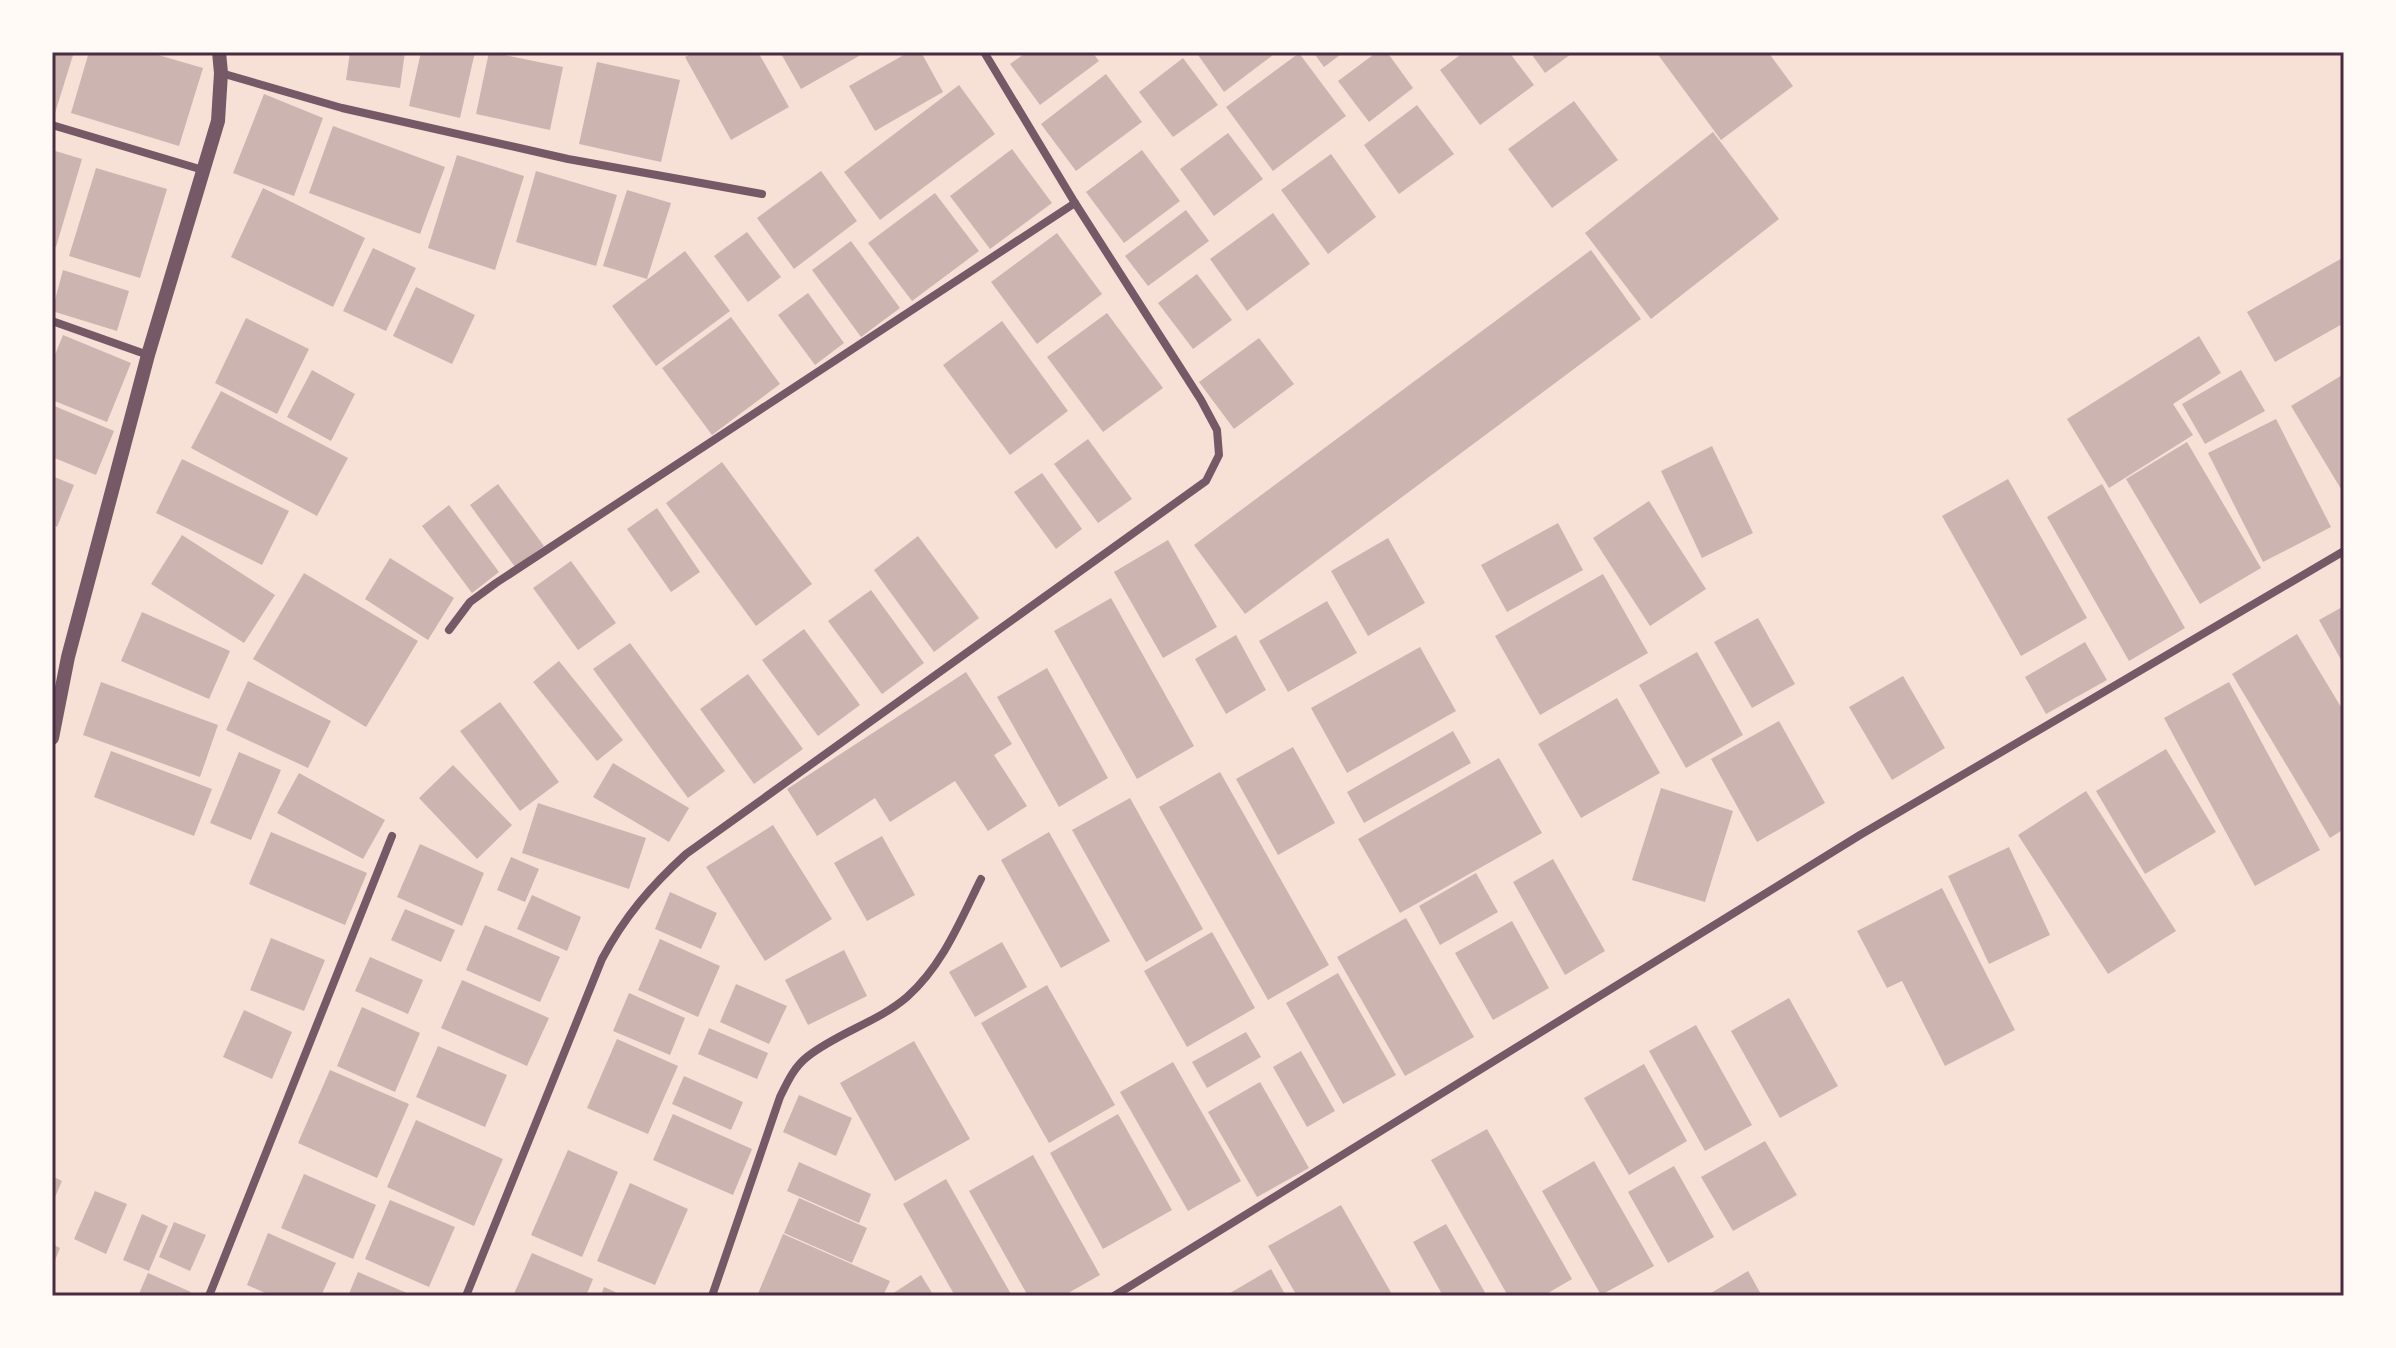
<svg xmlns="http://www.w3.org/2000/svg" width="2396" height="1348" font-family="'Archivo Narrow',sans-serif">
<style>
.building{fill:#ccb4b1}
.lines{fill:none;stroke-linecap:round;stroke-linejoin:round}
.minor{stroke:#755966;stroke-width:8}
.tertiary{stroke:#755966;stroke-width:14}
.neatline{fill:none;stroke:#4a2c40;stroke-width:3}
</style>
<rect width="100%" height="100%" fill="#f7e1d7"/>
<g class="building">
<polygon points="52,52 74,52 55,113 52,112"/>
<polygon points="89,52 148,52 203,68 179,146 71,113"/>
<polygon points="350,52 405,52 400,88 346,80"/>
<polygon points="421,52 475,52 460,118 409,106"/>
<polygon points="489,52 563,67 550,130 476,114"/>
<polygon points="694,52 758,52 789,107 731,140 685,57"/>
<polygon points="780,52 857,52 859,56 801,89"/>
<polygon points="909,52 921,52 943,92 875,131 849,86"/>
<polygon points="1027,52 1092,52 1099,61 1040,105 1010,64"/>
<polygon points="1196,52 1277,52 1224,92"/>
<polygon points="1313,52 1344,52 1324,67"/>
<polygon points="1377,52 1387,52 1413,88 1369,122 1338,81"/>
<polygon points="1464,52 1509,52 1534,85 1480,125 1440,70"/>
<polygon points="1530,52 1574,52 1545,73"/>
<polygon points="1656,52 1768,52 1793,86 1721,140"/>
<polygon points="1299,53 1346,116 1273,171 1226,107"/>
<polygon points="1183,58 1218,105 1173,137 1139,92"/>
<polygon points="597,62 680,80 661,162 579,144"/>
<polygon points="1106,74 1142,122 1076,171 1041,124"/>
<polygon points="959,85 995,134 880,220 844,172"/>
<polygon points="264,94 323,118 294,196 233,173"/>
<polygon points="1574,101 1618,160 1552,208 1508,149"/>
<polygon points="1417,105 1454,154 1399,194 1364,145"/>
<polygon points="333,126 445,167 420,234 309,193"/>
<polygon points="1713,132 1779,219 1651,319 1585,233"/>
<polygon points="1228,133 1263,179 1214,216 1180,169"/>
<polygon points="1012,149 1052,203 990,249 950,196"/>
<polygon points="52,150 82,159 56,247 52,246"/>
<polygon points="1142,150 1180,201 1124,243 1086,192"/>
<polygon points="1331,154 1376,217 1328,254 1281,190"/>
<polygon points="457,155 524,176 495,270 428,248"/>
<polygon points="96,168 167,189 140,278 69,256"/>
<polygon points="536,171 617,195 596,266 516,242"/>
<polygon points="821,171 857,221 794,269 757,218"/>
<polygon points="263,188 365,238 333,307 231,257"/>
<polygon points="627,190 671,203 647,279 603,266"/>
<polygon points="935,193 979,251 912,301 868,243"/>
<polygon points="1186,210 1209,241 1148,286 1125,256"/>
<polygon points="1273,213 1310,264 1247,311 1210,259"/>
<polygon points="747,232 781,277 748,302 714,256"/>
<polygon points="1057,233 1102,294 1037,344 991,282"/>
<polygon points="851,241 900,308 861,337 812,270"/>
<polygon points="373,248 416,268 386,331 343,311"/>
<polygon points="1591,250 1641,319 1245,614 1194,545"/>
<polygon points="685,251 730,311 656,366 612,306"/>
<polygon points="2344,257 2344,323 2275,362 2247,312"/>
<polygon points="63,270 129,291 117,331 52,311"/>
<polygon points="1197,274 1232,320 1193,349 1158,303"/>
<polygon points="416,287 475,315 452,364 393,336"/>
<polygon points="808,293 844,343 815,365 778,315"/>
<polygon points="1107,313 1163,388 1103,432 1047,357"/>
<polygon points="731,317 780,384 712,435 662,368"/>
<polygon points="246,318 309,349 277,414 215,383"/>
<polygon points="1002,321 1068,411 1010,455 943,365"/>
<polygon points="63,335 131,363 107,422 52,400 52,362"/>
<polygon points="2199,336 2221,373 2173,404 2193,435 2109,488 2067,419"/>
<polygon points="1259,338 1294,384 1234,429 1199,382"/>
<polygon points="312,370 355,394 331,441 287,417"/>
<polygon points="2241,370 2265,411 2205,444 2182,404"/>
<polygon points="2344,374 2344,494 2291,406"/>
<polygon points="221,391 348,458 317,516 191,448"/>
<polygon points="52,405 114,431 96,475 52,457"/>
<polygon points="2276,419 2331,527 2263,562 2208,453"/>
<polygon points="1088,439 1132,499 1098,523 1054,464"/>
<polygon points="2187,442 2261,568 2200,604 2126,479"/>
<polygon points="1712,446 1753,533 1702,558 1661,471"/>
<polygon points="182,459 289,511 262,565 156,513"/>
<polygon points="722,462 812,584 756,626 666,503"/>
<polygon points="1042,473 1082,529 1056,549 1014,492"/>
<polygon points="52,476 74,485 57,527 52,524"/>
<polygon points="2008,479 2087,618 2021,656 1942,516"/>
<polygon points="498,484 544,546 515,567 470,505"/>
<polygon points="2102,484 2185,628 2129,661 2047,517"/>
<polygon points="1649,501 1706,589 1650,626 1593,538"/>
<polygon points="449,505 499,572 472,593 422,526"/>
<polygon points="657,508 700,572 671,592 627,529"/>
<polygon points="1558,523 1583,570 1507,612 1481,565"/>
<polygon points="182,535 275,595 244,643 151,584"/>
<polygon points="918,536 979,618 934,652 874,570"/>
<polygon points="1388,538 1425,603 1368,636 1331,571"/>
<polygon points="1168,540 1217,627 1163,658 1114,572"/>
<polygon points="390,558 454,598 428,640 365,599"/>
<polygon points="571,561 616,623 578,650 533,588"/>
<polygon points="304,573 418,641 366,727 253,659"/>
<polygon points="1603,574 1648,653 1540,715 1495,636"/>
<polygon points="871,590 924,663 882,694 828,621"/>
<polygon points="1111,598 1194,746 1137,779 1054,631"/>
<polygon points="1327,601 1357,653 1288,692 1259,641"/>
<polygon points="2344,606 2344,665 2319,620"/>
<polygon points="142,612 230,651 209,699 121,661"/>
<polygon points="1758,618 1795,684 1752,708 1714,642"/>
<polygon points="804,629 860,705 818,736 762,660"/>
<polygon points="2297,634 2344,712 2344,829 2330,838 2232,674"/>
<polygon points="1236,635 1266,690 1226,714 1195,659"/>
<polygon points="2085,642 2107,680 2046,714 2025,677"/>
<polygon points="630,643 725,771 688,798 593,669"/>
<polygon points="1420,647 1456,711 1347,773 1311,708"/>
<polygon points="1697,652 1743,735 1686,768 1639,685"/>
<polygon points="559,661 623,740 597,761 533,682"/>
<polygon points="1047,668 1108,778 1059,807 997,697"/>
<polygon points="966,672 1012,744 994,755 1027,806 988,831 955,781 890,822 875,798 817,836 787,789"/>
<polygon points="748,674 803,749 754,784 700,709"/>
<polygon points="1903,676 1945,748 1892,780 1849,707"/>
<polygon points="248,681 331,721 308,768 226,730"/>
<polygon points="101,682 218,725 200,777 83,735"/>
<polygon points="2229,682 2320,850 2255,886 2164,718"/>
<polygon points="1617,698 1660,773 1581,818 1538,744"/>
<polygon points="500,702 559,782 520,811 460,731"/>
<polygon points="1779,721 1825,803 1757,842 1711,759"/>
<polygon points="1453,731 1471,763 1364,823 1347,792"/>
<polygon points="1293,747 1335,823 1278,855 1236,779"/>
<polygon points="2166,749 2216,832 2145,874 2096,791"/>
<polygon points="111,751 212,789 194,836 94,797"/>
<polygon points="239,752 281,770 251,840 210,823"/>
<polygon points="1499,758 1542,833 1400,913 1358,839"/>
<polygon points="613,763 689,808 669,842 593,797"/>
<polygon points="453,765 512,825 477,859 419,798"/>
<polygon points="1220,772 1329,965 1268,1000 1159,807"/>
<polygon points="299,773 385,820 363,859 277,813"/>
<polygon points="1661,788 1733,811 1705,902 1632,880"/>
<polygon points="2086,791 2176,931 2108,974 2018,835"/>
<polygon points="1130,798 1203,929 1146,962 1072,830"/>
<polygon points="538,803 646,838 629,889 522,853"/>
<polygon points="773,825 832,919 765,961 706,867"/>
<polygon points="271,832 367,873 345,925 249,884"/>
<polygon points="1049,832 1110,941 1061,968 1001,860"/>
<polygon points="882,836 915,895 867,921 834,863"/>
<polygon points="420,844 484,873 462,926 397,897"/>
<polygon points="2009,847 2050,935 1989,964 1948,876"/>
<polygon points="511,857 539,869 525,902 497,890"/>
<polygon points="1553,859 1605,951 1565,975 1513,882"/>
<polygon points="1476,873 1498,912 1440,945 1419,906"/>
<polygon points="1942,888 2015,1030 1945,1066 1902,981 1887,988 1857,931"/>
<polygon points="670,892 717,913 701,949 655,929"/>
<polygon points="532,895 581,917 567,951 517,929"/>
<polygon points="405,909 455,930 441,962 391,940"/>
<polygon points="1406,918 1474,1037 1405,1076 1337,957"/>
<polygon points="1512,921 1549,988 1493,1020 1455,953"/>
<polygon points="485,925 560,957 540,1002 466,970"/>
<polygon points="1212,932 1255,1008 1187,1047 1144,971"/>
<polygon points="271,938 325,960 304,1011 250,990"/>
<polygon points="660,939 720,966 698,1017 638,990"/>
<polygon points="1002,942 1027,987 975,1017 949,972"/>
<polygon points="844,950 867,996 808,1025 785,980"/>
<polygon points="370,957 423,980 408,1014 355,991"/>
<polygon points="1338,973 1396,1075 1343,1104 1286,1003"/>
<polygon points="462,980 549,1018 527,1066 441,1028"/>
<polygon points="736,984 787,1006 769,1044 720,1022"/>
<polygon points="1047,985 1115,1105 1049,1143 981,1023"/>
<polygon points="629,993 685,1018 670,1055 613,1031"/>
<polygon points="1789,998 1838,1086 1780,1118 1731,1031"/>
<polygon points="362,1007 420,1033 395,1092 337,1066"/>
<polygon points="244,1010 292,1032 272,1079 223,1057"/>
<polygon points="1696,1025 1752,1125 1705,1151 1649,1051"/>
<polygon points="709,1028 768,1053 757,1079 698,1054"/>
<polygon points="1246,1032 1261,1057 1207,1088 1192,1062"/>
<polygon points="617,1039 678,1066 648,1134 587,1108"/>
<polygon points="914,1041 970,1139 895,1181 840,1083"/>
<polygon points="438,1046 507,1075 485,1127 416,1097"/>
<polygon points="1301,1051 1335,1111 1307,1127 1273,1067"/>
<polygon points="1173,1062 1241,1181 1188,1211 1120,1092"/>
<polygon points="1644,1064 1687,1141 1629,1175 1584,1098"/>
<polygon points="330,1070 409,1104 377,1178 298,1143"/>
<polygon points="684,1076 743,1102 731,1130 672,1104"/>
<polygon points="1260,1082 1309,1168 1257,1197 1208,1112"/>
<polygon points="799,1095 852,1118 836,1156 783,1132"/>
<polygon points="673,1114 752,1149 733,1195 653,1160"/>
<polygon points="1118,1114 1172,1210 1103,1249 1050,1153"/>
<polygon points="416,1120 503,1159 474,1226 387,1187"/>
<polygon points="1487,1129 1572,1279 1543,1296 1508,1296 1431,1160"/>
<polygon points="1765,1141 1797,1195 1733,1231 1701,1177"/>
<polygon points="568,1150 618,1172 582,1257 531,1235"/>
<polygon points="1033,1155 1100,1275 1063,1296 1028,1296 969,1191"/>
<polygon points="1594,1161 1654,1266 1601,1295 1542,1191"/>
<polygon points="799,1162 871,1194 859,1223 787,1191"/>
<polygon points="1674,1166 1714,1237 1668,1263 1628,1192"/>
<polygon points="304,1174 376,1205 353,1259 281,1228"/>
<polygon points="52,1176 62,1181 52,1204"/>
<polygon points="946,1179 1012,1296 955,1296 903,1204"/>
<polygon points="630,1183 688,1209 655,1285 597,1261"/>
<polygon points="95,1191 127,1204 106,1254 74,1239"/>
<polygon points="799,1198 867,1228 852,1263 784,1233"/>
<polygon points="390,1200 455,1227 429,1287 365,1259"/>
<polygon points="1341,1205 1393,1296 1297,1296 1268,1246"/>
<polygon points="142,1214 168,1226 149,1271 123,1260"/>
<polygon points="174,1222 206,1235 190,1271 159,1257"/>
<polygon points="1446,1224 1487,1296 1443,1296 1413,1242"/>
<polygon points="268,1233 336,1263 321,1296 272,1296 247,1285"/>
<polygon points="783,1234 890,1281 883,1296 757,1296"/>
<polygon points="52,1244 60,1248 52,1268"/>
<polygon points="532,1253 593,1279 586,1296 513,1296"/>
<polygon points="1271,1269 1286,1296 1225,1296"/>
<polygon points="1748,1271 1762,1296 1706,1296"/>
<polygon points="358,1272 414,1296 348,1296"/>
<polygon points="148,1273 191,1292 190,1296 138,1296"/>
<polygon points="921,1275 934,1296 889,1296"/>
<polygon points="604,1287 624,1296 601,1296"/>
</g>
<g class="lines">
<g class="minor">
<polyline points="221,73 342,108 568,159 762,194"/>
<polyline points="52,125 203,170"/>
<polyline points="52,321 148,355"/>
<polyline points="449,630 470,602 496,583 1075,203"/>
<polyline points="209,1296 392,836"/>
<path d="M466 1296 602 959C625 916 650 887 686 854L1206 481 1219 455 1217 430 1201 400 1075 203 984 52"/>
<path d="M712 1296 780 1097C787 1083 794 1067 807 1057 837 1033 878 1022 907 997 943 965 960 921 981 879"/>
<polyline points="1114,1296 1860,835 2344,551"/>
</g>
<polyline class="tertiary" points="52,738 68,657 148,355 218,121 221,73 219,52"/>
</g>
<rect width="2396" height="1348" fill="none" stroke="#fffaf5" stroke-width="108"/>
<rect x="54" y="54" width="2288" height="1240" class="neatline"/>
</svg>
